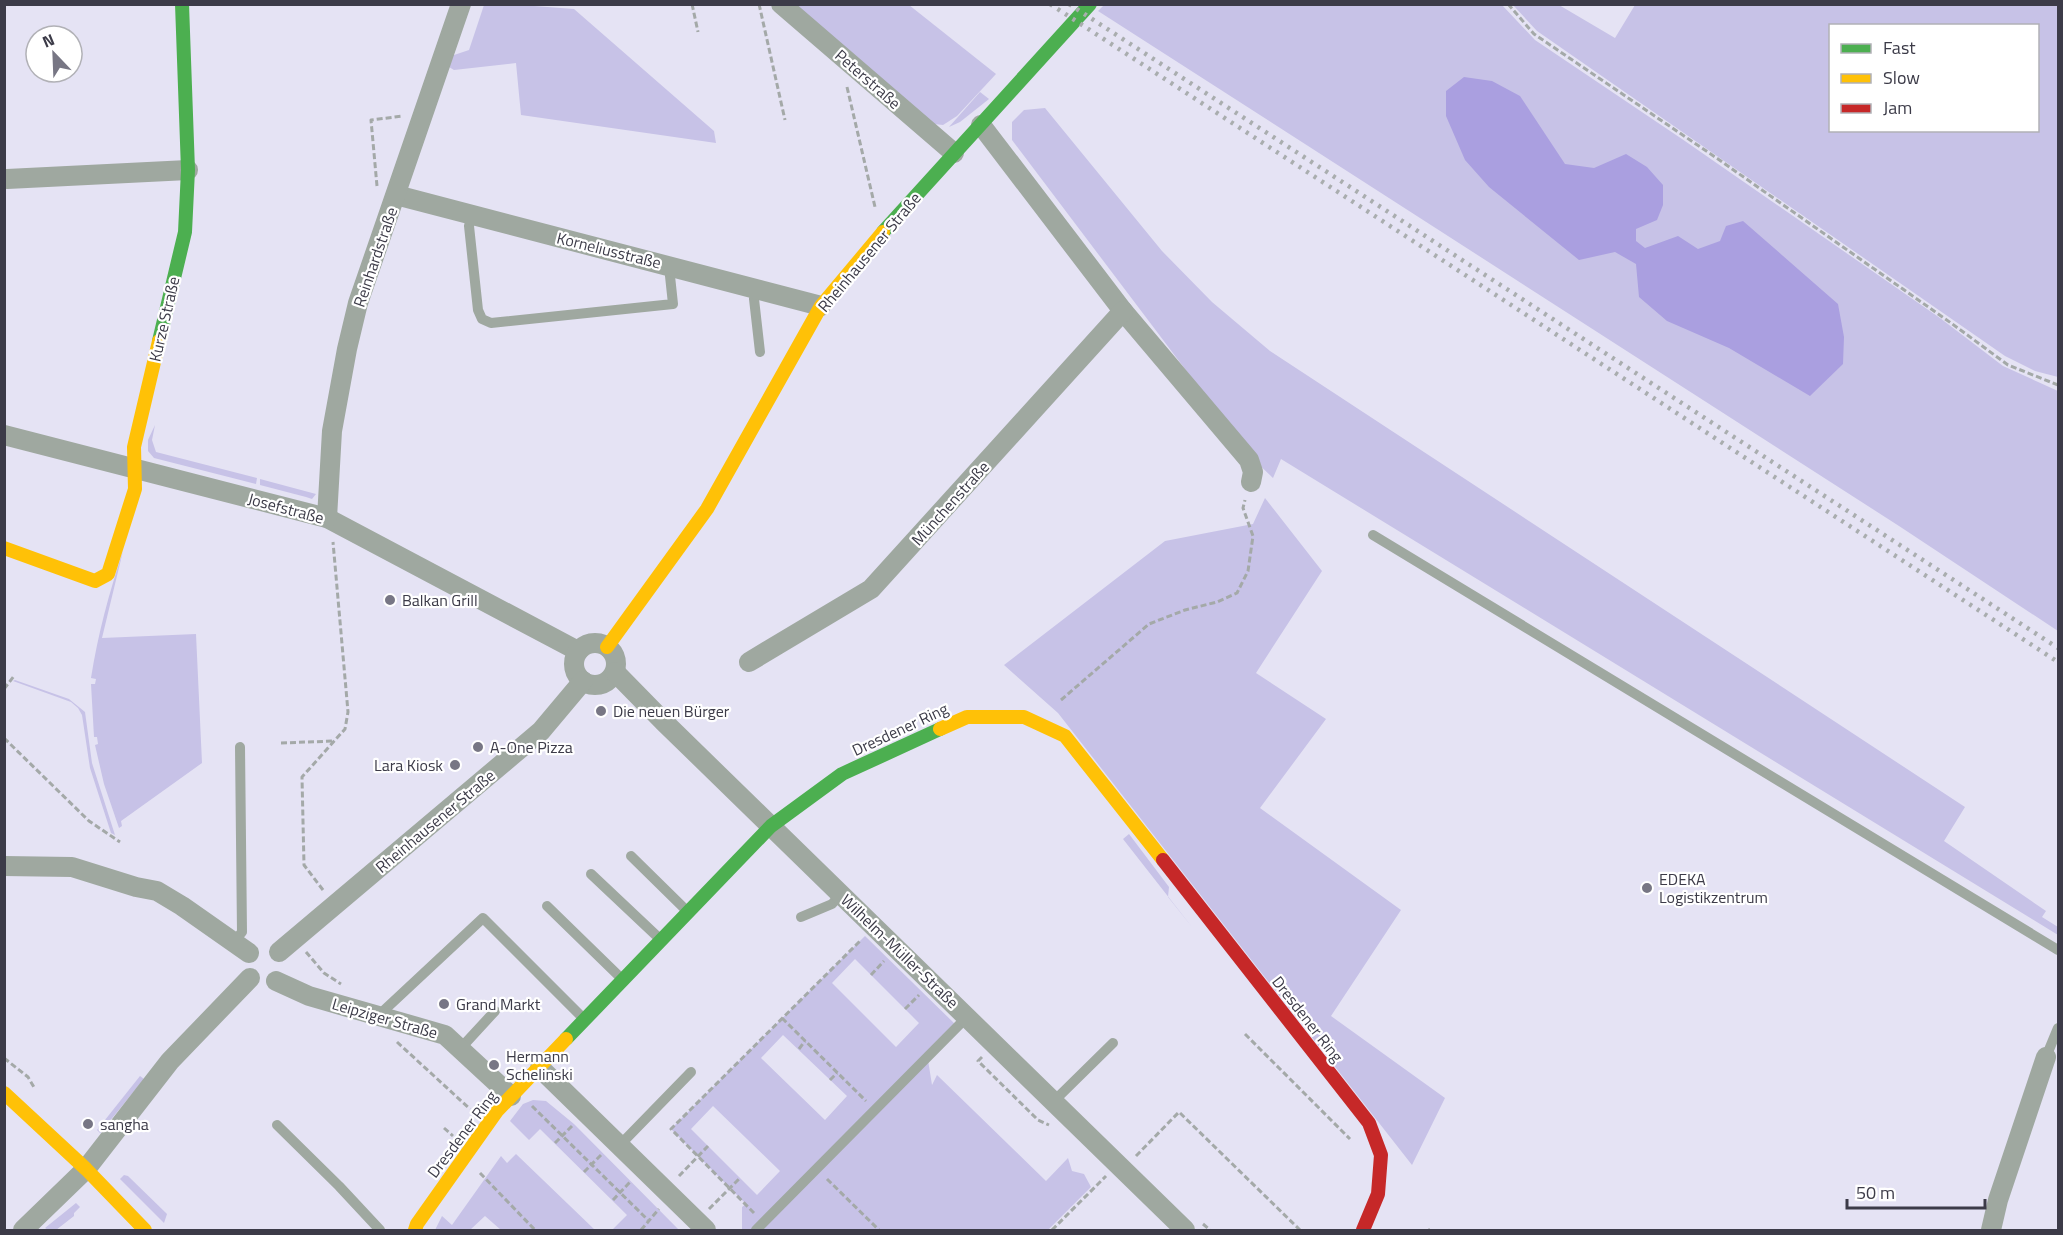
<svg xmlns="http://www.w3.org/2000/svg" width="2063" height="1235" font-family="'Titillium Web',sans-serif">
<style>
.green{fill:#c7c2e7;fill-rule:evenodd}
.water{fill:#aa9fe0}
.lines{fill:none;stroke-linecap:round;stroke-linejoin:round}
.path{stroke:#a4a9a8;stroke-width:3;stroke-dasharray:6 3;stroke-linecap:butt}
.lane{stroke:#9fa8a0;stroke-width:10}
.street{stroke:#9fa8a0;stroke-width:20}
.fast{stroke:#4caf50;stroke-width:14}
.slow{stroke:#ffc107;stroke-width:14}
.jam{stroke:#c62828;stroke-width:14}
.rail{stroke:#a9adae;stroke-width:4.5;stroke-dasharray:3 6;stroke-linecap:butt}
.poi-dot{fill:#777684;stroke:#fff;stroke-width:2}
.labels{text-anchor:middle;stroke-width:4.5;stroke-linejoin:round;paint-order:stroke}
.street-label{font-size:16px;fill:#3c3b48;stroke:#fff}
.poi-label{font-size:16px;fill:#3c3b48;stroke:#fff;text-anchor:start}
</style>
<rect width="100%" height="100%" fill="#e5e3f4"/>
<g class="green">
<polygon points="1105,4 1502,5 1535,40 1682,139 1940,318 2003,366 2058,391 2058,631 1899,526 1098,11"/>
<polygon points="484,5 521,5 574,9 714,131 716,143 521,115 516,63 454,70 449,67 451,56 469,50"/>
<polygon points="793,5 909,5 996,74 957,116 943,125 934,124"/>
<path d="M1513 5H1559L1615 38 1635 5H2058V377L2035 371 2005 356 1537 31ZM1830 26H2038V130H1830Z"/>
<polygon points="980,92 989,99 960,122 949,127"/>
<polygon points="1045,108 1162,251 1212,302 1270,351 1965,807 1944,841 2046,911 2042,917 2058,927 2058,935 1281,459 1273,478 1253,459 1012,140 1012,122 1024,110"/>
<polygon points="155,425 152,440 156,452 257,478 256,484 154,458 148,451 148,440"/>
<polygon points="260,479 316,494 312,499 306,497 260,485"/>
<polygon points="1265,498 1322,571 1256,673 1326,719 1260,808 1401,910 1331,1016 1445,1098 1412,1165 1058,713 1004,665 1165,541 1253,524"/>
<path d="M123 551 102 638 196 634 202 763 121 821 122 826 119 828 104 784 95 745 98 744 97 737H94L91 684H95L96 679 91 678C98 634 109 593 123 551Z"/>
<polygon points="15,680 69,699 85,712 92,763 115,835 111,833 90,768 82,715 78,708 71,702 13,681"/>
<polygon points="1129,834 1169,887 1168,897 1192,927 1123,839"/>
<path d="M865 936 957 1026 928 1060 932 1085 937 1075 1046 1181 1068 1158 1072 1171 1084 1174 1091 1187 1048 1230H742V1207L746 1204 671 1129ZM855 959 919 1023 896 1047 832 983ZM783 1035 847 1096 825 1120 761 1058ZM713 1106 780 1171 757 1195 691 1129Z"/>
<polygon points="140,1076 144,1079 100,1133 97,1130"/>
<polygon points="533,1100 546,1101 574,1124 679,1230 612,1230 627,1215 540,1129 529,1140 510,1121 523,1104"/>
<polygon points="516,1154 595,1230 501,1230 485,1216 470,1230 435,1230 442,1216 452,1225 501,1156 507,1163"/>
<polygon points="124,1175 128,1176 167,1214 164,1223 120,1179"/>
<polygon points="76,1203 80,1207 74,1213 74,1216 56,1230 48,1230 45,1228"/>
</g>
<polygon class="water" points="1464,77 1492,81 1520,96 1565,164 1594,168 1626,154 1647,167 1663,185 1663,205 1657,220 1636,229 1636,241 1645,248 1678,236 1698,249 1720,241 1726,226 1743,221 1838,304 1844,337 1843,364 1810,396 1729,348 1667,321 1639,297 1636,264 1615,252 1579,260 1489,187 1465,160 1446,116 1446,91"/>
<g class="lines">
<g class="path">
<polyline points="692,4 698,32"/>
<polyline points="759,4 785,120"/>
<polyline points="1508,4 1534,34 1718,159 1951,323 2008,365 2058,385"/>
<polyline points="847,87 875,207"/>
<polyline points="377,186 371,120 403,116"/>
<polyline points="4,689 14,676"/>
<polyline points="1061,700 1149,624 1185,610 1217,602 1237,593 1248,571 1253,536 1243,508 1245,500"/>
<polyline points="4,738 89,821 120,842"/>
<polyline points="281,743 335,741"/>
<polyline points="323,890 304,865 302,777 345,729 348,712 333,542"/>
<polyline points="306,952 324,973 341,984"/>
<polyline points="871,975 884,961"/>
<polyline points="905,1009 919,995"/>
<polyline points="782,1018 866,1101"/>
<polyline points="1245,1034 1350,1139"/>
<polyline points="397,1042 470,1109"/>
<polyline points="799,1049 805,1041"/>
<polyline points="982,1057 978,1061 1038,1120 1049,1125"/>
<polyline points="4,1058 28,1077 35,1089"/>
<polyline points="830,1080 837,1073"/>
<polyline points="532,1106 648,1220"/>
<polyline points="444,1128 453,1136"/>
<polyline points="555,1143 572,1126"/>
<polyline points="1136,1156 1179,1112 1300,1230"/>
<polyline points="584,1172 602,1154"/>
<polyline points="480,1173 535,1230"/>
<polyline points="679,1176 708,1146"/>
<polyline points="827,1179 879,1230"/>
<polyline points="613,1200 630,1182"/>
<polyline points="709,1209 740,1178"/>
<polyline points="754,1213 671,1129 861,940"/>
<polyline points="1203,1224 1210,1230"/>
<polyline points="1428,1229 1429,1230"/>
<polyline points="641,1230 659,1209"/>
<polyline points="1052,1230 1106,1176"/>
</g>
<g class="lane">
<polyline points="472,214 469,226 478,310 482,319 491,323 673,304 670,276 673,266"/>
<polyline points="756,289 754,299 760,352"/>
<polyline points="1373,535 2058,950"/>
<polyline points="631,856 688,912"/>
<polyline points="591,874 661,940"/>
<polyline points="547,906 623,980"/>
<polyline points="801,917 832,904 841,894"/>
<polyline points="234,942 242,932 240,747"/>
<polyline points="378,1016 483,918 585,1020"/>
<polyline points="460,1049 495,1011"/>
<polyline points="2046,1057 2058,1028"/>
<polyline points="1053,1102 1113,1043"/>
<polyline points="277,1125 339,1186 380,1230"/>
<polyline points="619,1146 691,1072"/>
<polyline points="756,1230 967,1017"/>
</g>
<g class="street">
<polyline points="781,4 954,153"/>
<polyline points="981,125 1123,311 1249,460 1253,472 1251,482"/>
<polyline points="7,179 188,170"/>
<polyline points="396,195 821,306"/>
<polyline points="4,435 327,518 578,651"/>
<polyline points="327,518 332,431 347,349 358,303 461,4"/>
<circle cx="595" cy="664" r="21"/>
<polyline points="749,662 871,589 1123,311"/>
<polyline points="615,672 663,721 1185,1230"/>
<polyline points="4,866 72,867 136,887 157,891 182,906 249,953"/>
<polyline points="279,952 541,731 583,681"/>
<polyline points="276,981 309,996 445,1035 511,1096"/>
<polyline points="540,1068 706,1230"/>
<polyline points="23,1230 86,1169 170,1061 250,978"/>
<polyline points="1991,1230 1998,1200 2046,1057"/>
</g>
<g class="fast">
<polyline points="883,232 1090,4"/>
<polyline points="159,341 185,232 188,170 182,4"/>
<polyline points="566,1039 771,826 842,774 940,729"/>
</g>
<g class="slow">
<polyline points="4,548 95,581 108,574 135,489 134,447 159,341"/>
<polyline points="607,647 707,509 821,306 883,232"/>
<polyline points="940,729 967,717 1024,717 1065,736 1163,860"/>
<polyline points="4,1093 86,1169 145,1230"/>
<polyline points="415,1230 417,1224 497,1111 566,1039"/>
</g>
<polyline class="jam" points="1163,860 1369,1123 1381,1155 1378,1194 1363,1230"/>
<g class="rail">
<polyline points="1050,4 2058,662"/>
<polyline points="1069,4 2058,648"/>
</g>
</g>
<g class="poi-dot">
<circle cx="390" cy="600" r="6"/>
<circle cx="601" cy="711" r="6"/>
<circle cx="478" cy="747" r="6"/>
<circle cx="455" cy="765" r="6"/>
<circle cx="1647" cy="888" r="6"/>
<circle cx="444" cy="1004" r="6"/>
<circle cx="494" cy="1065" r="6"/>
<circle cx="88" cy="1124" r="6"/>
</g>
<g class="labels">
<g class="street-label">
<text transform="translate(868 79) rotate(41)" y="6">Peterstraße</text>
<text transform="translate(609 250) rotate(14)" y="6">Korneliusstraße</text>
<text transform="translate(869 252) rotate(-50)" y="6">Rheinhausener Straße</text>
<text transform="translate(375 257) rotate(-71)" y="6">Reinhardstraße</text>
<text transform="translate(164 319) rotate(-77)" y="6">Kurze Straße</text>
<text transform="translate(950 503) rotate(-48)" y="6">Münchenstraße</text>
<text transform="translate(286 508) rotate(15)" y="6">Josefstraße</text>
<text transform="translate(900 729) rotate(-25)" y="6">Dresdener Ring</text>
<text transform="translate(435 821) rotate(-40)" y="6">Rheinhausener Straße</text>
<text transform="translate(900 951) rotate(44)" y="6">Wilhelm-Müller-Straße</text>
<text transform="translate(385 1018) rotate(16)" y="6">Leipziger Straße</text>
<text transform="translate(1308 1019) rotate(52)" y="6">Dresdener Ring</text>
<text transform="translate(462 1134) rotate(-53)" y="6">Dresdener Ring</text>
</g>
<g class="poi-label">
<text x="402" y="606">Balkan Grill</text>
<text x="613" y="717">Die neuen Bürger</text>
<text x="490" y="753">A-One Pizza</text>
<text x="443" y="771" text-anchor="end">Lara Kiosk</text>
<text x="1659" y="885">EDEKA<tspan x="1659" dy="18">Logistikzentrum</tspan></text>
<text x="456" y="1010">Grand Markt</text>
<text x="506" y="1062">Hermann<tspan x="506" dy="18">Schelinski</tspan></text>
<text x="100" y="1130">sangha</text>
</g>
</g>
<rect width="2063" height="1235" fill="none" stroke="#3c3b48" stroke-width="12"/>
<rect x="1829" y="24" width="210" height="108" fill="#ffffff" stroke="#b1b1b6" stroke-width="1.5"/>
<rect x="1841" y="44" width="30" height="9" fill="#4caf50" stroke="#b1b1b6" stroke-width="1.5"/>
<text x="1883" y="54" font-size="18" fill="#3c3b48">Fast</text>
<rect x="1841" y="74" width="30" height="9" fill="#ffc107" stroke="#b1b1b6" stroke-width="1.5"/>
<text x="1883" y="84" font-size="18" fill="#3c3b48">Slow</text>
<rect x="1841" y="104" width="30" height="9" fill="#c62828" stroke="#b1b1b6" stroke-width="1.5"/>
<text x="1883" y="114" font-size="18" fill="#3c3b48">Jam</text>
<g transform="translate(54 54) rotate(337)"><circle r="28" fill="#ffffff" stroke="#b1b1b6" stroke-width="1.5"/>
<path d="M0-4.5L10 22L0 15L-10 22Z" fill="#777684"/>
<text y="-9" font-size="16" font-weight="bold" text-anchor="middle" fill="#3c3b48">N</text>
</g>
<path d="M1847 1199v9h138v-9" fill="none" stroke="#3c3b48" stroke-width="3"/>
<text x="1856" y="1199" font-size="18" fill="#3c3b48" stroke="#ffffff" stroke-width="4.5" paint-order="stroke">50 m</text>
</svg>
